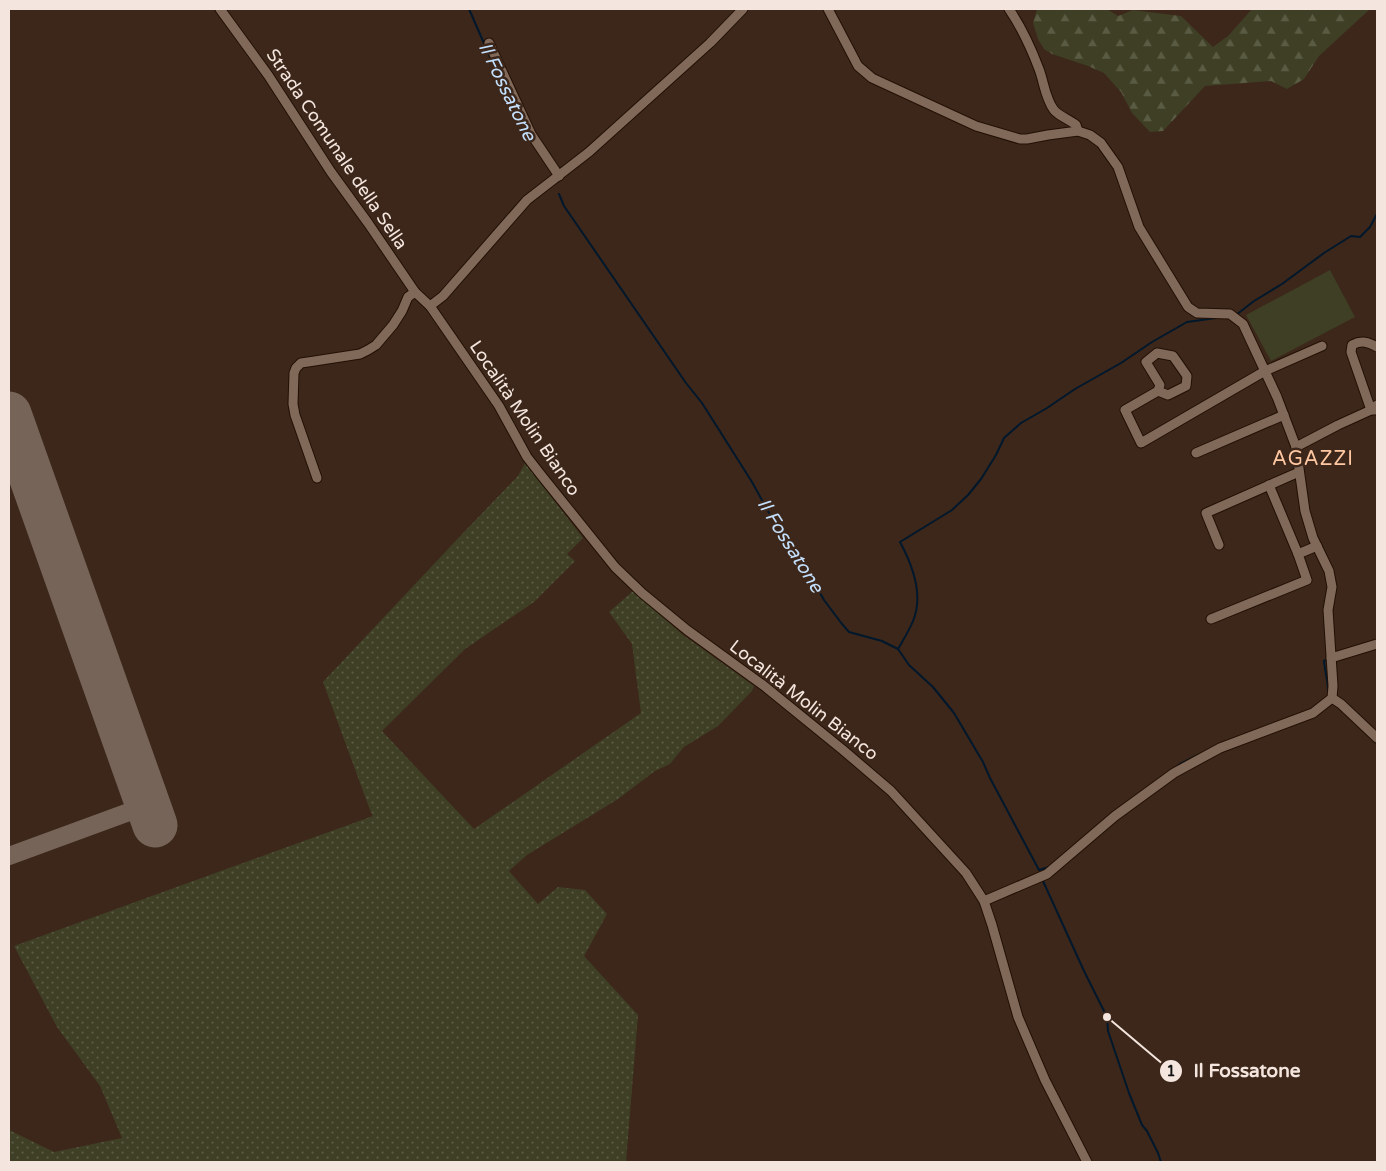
<svg xmlns="http://www.w3.org/2000/svg" width="1386" height="1171" font-family="'Varela Round',sans-serif">
<style>
.grass{fill:url(#grass-dots)}
.forest{fill:url(#forest-firs)}
.garden{fill:#3e3f24}
.lines{fill:none;stroke-linecap:round;stroke-linejoin:round}
.stream{stroke:#01182c;stroke-width:2}
.taxiway{stroke:#776459;stroke-width:18}
.runway{stroke:#776459;stroke-width:45}
.minor-casing{stroke:#221004;stroke-width:11}
.minor{stroke:#81695a;stroke-width:9}
.labels{text-anchor:middle;stroke-width:5;stroke-linejoin:round;paint-order:stroke}
.street-label{font-size:18px;fill:#f4e6de;stroke:#3c271a}
.water-label{font-size:19px;font-style:italic;fill:#c3dffb;stroke:#3c271a}
.quarter-label{font-size:20px;letter-spacing:1px;fill:#ffc8a2;stroke:#3c271a}
.leader{fill:none;stroke:#f4e6de;stroke-width:2}
.callout-dot{fill:#f4e6de;stroke:#3c271a;stroke-width:2}
.mark-label{font-size:15px;text-anchor:middle;font-weight:bold;fill:#111}
.callout-label{font-size:19px;text-anchor:middle;font-weight:bold;fill:#f4e6de;stroke:#3c271a;stroke-width:5;stroke-linejoin:round;paint-order:stroke}
</style>
<defs>
<pattern id="grass-dots" width="8" height="8" patternUnits="userSpaceOnUse" patternTransform="scale(1.25)"><rect width="8" height="8" fill="#3e3f24"/><path d="M2 2h.1M6 6h.1" fill="none" stroke="#5a5b43" stroke-width="1.8" stroke-linecap="round"/></pattern>
<pattern id="forest-firs" width="22" height="20" patternUnits="userSpaceOnUse" patternTransform="scale(1.25)"><rect width="22" height="20" fill="#3e3f24"/><path d="M5 1l3.5 6h-7zM16 11l3.5 6h-7z" fill="#5a5b43"/></pattern>
</defs>
<rect width="100%" height="100%" fill="#3c271a"/>
<polygon class="grass" points="525,463 583,538 567,554 575,561 534,602 465,649 382,731 474,829 641,713 632,644 609,612 633,591 683,635 754,686 752,691 718,726 684,747 670,764 655,771 618,799 527,855 509,871 538,904 558,887 585,890 607,914 584,956 638,1015 626,1162 9,1162 9,1130 54,1152 122,1138 100,1086 57,1027 14,946 373,816 370,810 323,682 464,532 518,476"/>
<polygon class="forest" points="1037,9 1107,9 1118,16 1133,10 1181,16 1213,47 1229,35 1252,9 1370,9 1319,56 1304,79 1287,89 1271,81 1205,86 1163,131 1150,132 1132,113 1121,92 1104,73 1088,66 1052,54 1044,49 1038,39 1033,23"/>
<polygon class="garden" points="1330,270 1355,317 1271,361 1246,315"/>
<g class="lines">
<g class="stream">
<polyline points="469,9 504,89 525,131"/>
<polyline points="559,194 564,206 686,383 702,403 752,482 784,540 811,577 824,600 842,624 849,632 882,641 898,649 909,665 933,687 954,713 983,762 990,778 1039,870 1049,867"/>
<polyline points="1236,315 1254,301 1282,284 1324,253 1351,236 1360,237 1370,227 1377,214"/>
<path d="M898 649C903 640 909 631 913 621 924 595 913 566 900 542L952 510 968 495 981 479 996 455 1004 438 1021 423 1047 408 1075 389 1121 363 1152 342 1187 322 1216 318"/>
<path d="M1328 659 1324 661C1325 672 1328 681 1328 691"/>
<polyline points="1172,770 1180,764 1200,754"/>
<polyline points="1043,881 1084,971 1107,1017 1108,1031 1129,1093 1142,1125 1147,1131 1158,1153 1161,1162"/>
</g>
<polyline class="taxiway" points="9,856 148,805"/>
<polyline class="runway" points="9,414 155,825"/>
<g class="minor-casing">
<g id="minor">
<polyline points="220,9 268,75 331,172 368,223 415,292 430,306 499,406 527,457 541,475 615,567 642,593 687,630 763,685 843,750 891,791 966,873 984,901 992,925 1018,1017 1045,1080 1087,1162"/>
<polyline points="828,9 858,66 872,78 976,126 1020,139 1027,139 1048,135 1078,131 1090,135 1101,143 1118,167 1139,227 1188,307 1197,313 1230,314 1243,324 1277,397 1296,447 1305,511 1313,538 1329,571 1332,587 1328,610 1333,686 1332,698 1313,713 1220,748 1174,773 1115,816 1047,874 984,901"/>
<path d="M1009 9C1022 28 1031 48 1039 69 1044 82 1045 98 1054 110 1060 117 1069 119 1076 125L1078 131"/>
<polyline points="489,43 531,134 559,176"/>
<polyline points="430,306 443,296 527,200 589,152 710,43 743,9"/>
<path d="M1377 347C1368 342 1362 340 1352 345L1351 352 1371 410 1377 405"/>
<polygon points="1157,353 1173,356 1187,376 1186,386 1168,395 1158,391 1160,385 1146,362"/>
<polyline points="1158,391 1125,410 1141,443 1265,371 1322,346"/>
<polyline points="1296,447 1338,425 1371,410 1375,410"/>
<polyline points="1196,453 1284,415"/>
<polyline points="317,478 295,415 293,404 294,373 296,368 301,363 308,362 360,354 368,350 376,345 393,325 402,311 408,297 415,292"/>
<polyline points="1269,485 1298,554"/>
<polyline points="1219,545 1206,513 1299,472"/>
<polyline points="1211,619 1307,580 1298,554 1317,546"/>
<polyline points="1331,658 1377,644"/>
<polyline points="1332,698 1341,704 1377,738"/>
</g>
</g>
<use href="#minor" class="minor"/>
</g>
<g class="labels">
<g class="street-label">
<text transform="translate(337 149) rotate(56)" y="6">Strada Comunale della Sella</text>
<text transform="translate(525 418) rotate(56)" y="6">Località Molin Bianco</text>
<text transform="translate(804 700) rotate(38)" y="6">Località Molin Bianco</text>
</g>
<g class="water-label">
<text transform="translate(508 91) rotate(64)" y="7">Il Fossatone</text>
<text transform="translate(791 545) rotate(58)" y="7">Il Fossatone</text>
</g>
<g class="quarter-label">
<text x="1313" y="465">AGAZZI</text>
</g>
</g>
<path class="leader" d="M1107 1017L1171 1071"/>
<g class="callout-dot">
<circle cx="1107" cy="1017" r="5"/>
<circle cx="1171" cy="1071" r="12"/>
</g>
<g class="mark-label">
<text x="1171" y="1076">1</text>
</g>
<g class="callout-label">
<text x="1247" y="1077">Il Fossatone</text>
</g>
<rect width="1386" height="1171" fill="none" stroke="#f4e6de" stroke-width="20"/>
</svg>
